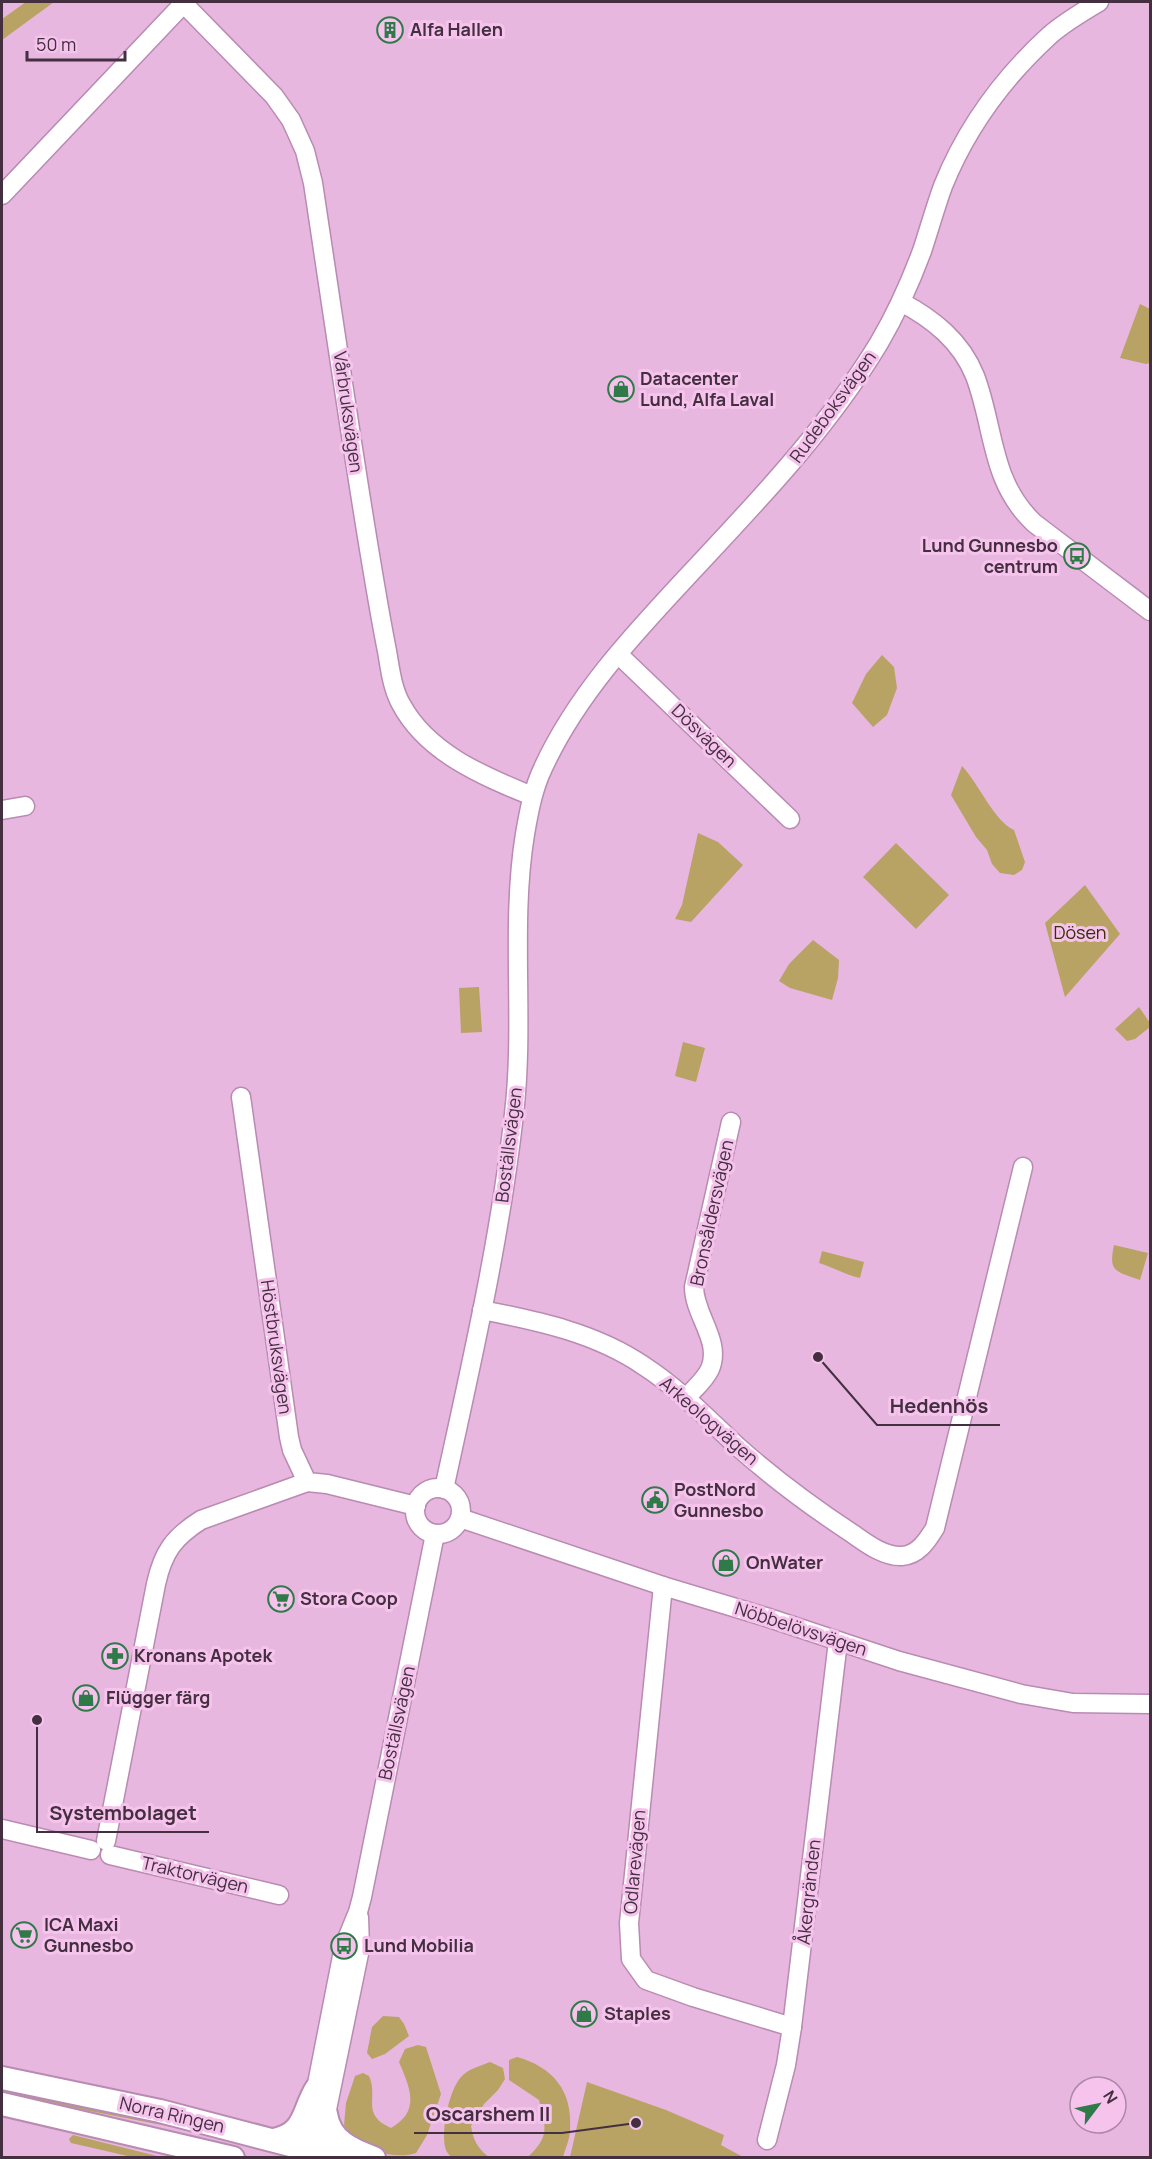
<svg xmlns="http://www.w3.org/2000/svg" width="1152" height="2159" font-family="Manrope,sans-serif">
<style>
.green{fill:#b8a365}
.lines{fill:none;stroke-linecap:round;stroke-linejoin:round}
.minor-casing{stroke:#b98bb2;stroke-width:21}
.major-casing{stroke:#b98bb2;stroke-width:26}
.minor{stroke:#fff;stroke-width:18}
.major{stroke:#fff;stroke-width:22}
.labels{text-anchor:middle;stroke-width:6;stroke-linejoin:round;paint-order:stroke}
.poi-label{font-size:18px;font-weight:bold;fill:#432f40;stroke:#f5c3ec;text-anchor:start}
.street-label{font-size:18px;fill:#432f40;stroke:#f5c3ec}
.park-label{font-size:18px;fill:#3a2e07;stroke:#f5c3ec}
.leader{fill:none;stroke:#432f40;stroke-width:2}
.callout-dot{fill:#432f40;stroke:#f5c3ec;stroke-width:2}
.callout-label{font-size:20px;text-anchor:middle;font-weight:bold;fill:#432f40;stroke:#f5c3ec;stroke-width:6;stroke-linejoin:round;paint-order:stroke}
</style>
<rect width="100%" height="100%" fill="#e7b7df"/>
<g class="green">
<polygon points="26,2 54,2 2,40 2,19"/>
<polygon points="1140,304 1150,309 1150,363 1146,364 1120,358"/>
<polygon points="882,655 894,667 897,688 887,715 873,727 852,703 866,674"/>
<path d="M962 766C979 784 994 821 1014 830L1025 862 1022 870 1014 875 1000 873 992 864 987 850 976 837 951 795Z"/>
<polygon points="698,833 718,842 743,865 691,922 675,919 682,905"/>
<polygon points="896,843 949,895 916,929 863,877"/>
<polygon points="1085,885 1120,934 1065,997 1045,923"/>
<polygon points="813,940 839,960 838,978 832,1000 790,988 779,981 789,964"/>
<polygon points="479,987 482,1032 461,1033 459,988"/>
<polygon points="1139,1007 1150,1023 1150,1027 1135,1039 1127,1041 1115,1029"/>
<polygon points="683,1042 705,1048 696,1082 675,1076"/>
<path d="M1114 1245 1148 1253 1140 1280C1116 1271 1108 1273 1114 1245Z"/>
<path d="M822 1251 864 1262 860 1278C845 1275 833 1267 819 1263Z"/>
<polygon points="383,2016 399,2017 404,2024 409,2036 385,2054 372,2059 367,2053 372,2027"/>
<path d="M418 2045 426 2047 441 2094 427 2135 416 2153C400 2159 369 2153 356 2141 352 2137 348 2130 344 2125L346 2103 355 2076 363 2073 369 2076C379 2098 360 2114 391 2128 421 2111 410 2088 399 2062L405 2049Z"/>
<path d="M517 2057C553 2067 573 2091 570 2130 570 2139 565 2149 563 2157H528C550 2136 546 2128 539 2100L509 2080V2060Z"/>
<path d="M490 2062 503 2068 505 2079 498 2090 484 2104 471 2126C473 2140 478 2149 489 2157H451C451 2157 446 2151 446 2150 440 2133 449 2090 461 2077 468 2069 480 2066 490 2062Z"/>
<polygon points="587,2082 666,2110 724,2135 721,2145 743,2157 570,2157"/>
<polygon points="2,2086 86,2103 203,2133 2,2094"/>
<polygon points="73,2135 161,2157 132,2157 71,2143 69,2139"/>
</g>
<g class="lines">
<g class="minor-casing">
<g id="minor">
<path d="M182 2 274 96 291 120 305 151 313 183C332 309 350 435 371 561 376 591 381 621 387 651 390 668 392 688 401 704 427 753 483 776 532 796"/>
<polyline points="2,195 185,2"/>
<path d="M901 302C933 319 961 341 975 376 995 429 990 481 1034 523L1150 611"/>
<polyline points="618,654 790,819"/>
<polyline points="2,810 25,806"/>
<polyline points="241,1097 289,1437 292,1450 307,1482 327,1484 416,1506"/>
<path d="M482 1310C538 1321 596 1333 644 1366 678 1388 707 1418 737 1446 773 1478 812 1507 853 1534 866 1543 884 1557 902 1556 918 1555 927 1541 935 1528L1023 1167"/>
<path d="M686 1398C694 1389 705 1380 710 1369 722 1341 694 1315 694 1287L731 1122"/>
<circle cx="438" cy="1511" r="23"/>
<path d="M444 1489C471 1365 500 1240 514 1114 525 1020 510 926 525 834 529 811 533 789 543 768 576 696 631 637 685 579 755 504 825 432 879 343 896 314 910 283 922 251 929 230 935 208 943 186 966 129 1004 77 1050 35 1065 22 1082 12 1099 2"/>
<polyline points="460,1518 663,1586 766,1617 899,1661 1021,1694 1073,1703 1150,1704"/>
<polyline points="663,1586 631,1904 629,1923 631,1959 646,1980 693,1997 792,2027"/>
<polyline points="2,1829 91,1850"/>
<path d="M106 1841 156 1584C163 1552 174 1537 201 1520L307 1482"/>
<polyline points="110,1855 279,1895"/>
<polyline points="767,2140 786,2065 792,2027 838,1641"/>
<polyline points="304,2158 316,2100 316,2089 344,1946 358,1912 362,1897 435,1534"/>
<polyline points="317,2158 360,1949 359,1917"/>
</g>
</g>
<g class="major-casing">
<g id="major">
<polyline points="2,2078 160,2111 340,2158"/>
<polyline points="2,2104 233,2158"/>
<path d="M326 2114C330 2141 352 2150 374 2158"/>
<path d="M274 2140C306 2133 302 2112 316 2089"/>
</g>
</g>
<use href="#minor" class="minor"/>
<use href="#major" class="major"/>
</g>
<defs>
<g id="building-ring" transform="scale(1.35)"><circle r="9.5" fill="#f5c3ec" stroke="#2f7a48" stroke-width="1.5"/><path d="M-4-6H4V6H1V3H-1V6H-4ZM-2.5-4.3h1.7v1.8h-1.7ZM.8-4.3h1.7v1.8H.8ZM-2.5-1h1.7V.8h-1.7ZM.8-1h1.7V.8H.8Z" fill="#2f7a48"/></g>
<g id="shop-ring" transform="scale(1.35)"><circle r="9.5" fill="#f5c3ec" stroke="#2f7a48" stroke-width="1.5"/><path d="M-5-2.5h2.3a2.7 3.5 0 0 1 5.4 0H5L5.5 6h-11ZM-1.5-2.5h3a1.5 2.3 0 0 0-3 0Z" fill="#2f7a48"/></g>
<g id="bus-ring" transform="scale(1.35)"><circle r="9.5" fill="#f5c3ec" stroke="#2f7a48" stroke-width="1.5"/><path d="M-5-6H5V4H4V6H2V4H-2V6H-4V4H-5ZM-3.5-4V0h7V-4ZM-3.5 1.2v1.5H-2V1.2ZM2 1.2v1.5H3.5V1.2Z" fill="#2f7a48"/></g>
<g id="civic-ring" transform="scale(1.35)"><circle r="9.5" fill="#f5c3ec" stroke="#2f7a48" stroke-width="1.5"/><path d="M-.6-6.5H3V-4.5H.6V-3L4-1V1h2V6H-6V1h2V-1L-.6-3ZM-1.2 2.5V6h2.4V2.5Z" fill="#2f7a48"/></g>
<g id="supermarket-ring" transform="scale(1.35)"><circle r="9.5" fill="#f5c3ec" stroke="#2f7a48" stroke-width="1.5"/><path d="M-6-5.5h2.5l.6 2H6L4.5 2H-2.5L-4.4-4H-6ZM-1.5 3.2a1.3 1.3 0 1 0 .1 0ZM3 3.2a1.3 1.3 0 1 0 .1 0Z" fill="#2f7a48"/></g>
<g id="pharmacy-ring" transform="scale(1.35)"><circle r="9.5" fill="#f5c3ec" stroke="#2f7a48" stroke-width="1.5"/><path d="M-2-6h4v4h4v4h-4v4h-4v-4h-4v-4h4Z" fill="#2f7a48"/></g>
</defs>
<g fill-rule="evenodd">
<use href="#building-ring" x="390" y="30"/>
<use href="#shop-ring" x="621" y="389"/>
<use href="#bus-ring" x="1077" y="556"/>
<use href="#civic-ring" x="655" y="1500"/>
<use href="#shop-ring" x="726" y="1563"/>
<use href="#supermarket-ring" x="281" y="1599"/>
<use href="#pharmacy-ring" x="115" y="1656"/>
<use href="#shop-ring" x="86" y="1698"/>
<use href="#supermarket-ring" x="24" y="1935"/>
<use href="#bus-ring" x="344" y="1946"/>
<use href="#shop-ring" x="584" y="2014"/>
</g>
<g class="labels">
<g class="poi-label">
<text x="410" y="36">Alfa Hallen</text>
<text x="640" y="385">Datacenter<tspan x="640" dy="21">Lund, Alfa Laval</tspan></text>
<text x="1058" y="552" text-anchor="end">Lund Gunnesbo<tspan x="1058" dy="21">centrum</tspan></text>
<text x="674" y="1496">PostNord<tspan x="674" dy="21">Gunnesbo</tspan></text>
<text x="746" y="1569">OnWater</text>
<text x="300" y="1605">Stora Coop</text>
<text x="134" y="1662">Kronans Apotek</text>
<text x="106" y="1704">Flügger färg</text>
<text x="44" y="1931">ICA Maxi<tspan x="44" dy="21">Gunnesbo</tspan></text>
<text x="364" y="1952">Lund Mobilia</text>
<text x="604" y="2020">Staples</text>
</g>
<g class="street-label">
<text transform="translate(833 407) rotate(-54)" y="6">Rudeboksvägen</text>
<text transform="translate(348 412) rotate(82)" y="6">Vårbruksvägen</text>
<text transform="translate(704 736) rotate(44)" y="6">Dösvägen</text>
<text transform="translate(509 1145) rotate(-83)" y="6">Boställsvägen</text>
<text transform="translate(712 1213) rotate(-78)" y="6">Bronsåldersvägen</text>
<text transform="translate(276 1347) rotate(82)" y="6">Höstbruksvägen</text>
<text transform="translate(709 1421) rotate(41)" y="6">Arkeologvägen</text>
<text transform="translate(801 1629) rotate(18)" y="6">Nöbbelövsvägen</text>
<text transform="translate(397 1723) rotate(-78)" y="6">Boställsvägen</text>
<text transform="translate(635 1862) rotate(-85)" y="6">Odlarevägen</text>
<text transform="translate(195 1875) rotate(13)" y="6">Traktorvägen</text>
<text transform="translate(809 1892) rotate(-84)" y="6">Åkergränden</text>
<text transform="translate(172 2115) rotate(13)" y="6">Norra Ringen</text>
</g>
<g class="park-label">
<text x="1080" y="939">Dösen</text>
</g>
</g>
<path class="leader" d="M818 1357L877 1425H1000M37 1720L37 1832H209M636 2123L562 2133H414"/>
<g class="callout-dot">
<circle cx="818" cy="1357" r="6"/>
<circle cx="37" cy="1720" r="6"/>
<circle cx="636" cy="2123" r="6"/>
</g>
<g class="callout-label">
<text x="939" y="1413">Hedenhös</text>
<text x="123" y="1820">Systembolaget</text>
<text x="488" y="2121">Oscarshem II</text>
</g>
<rect width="1152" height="2159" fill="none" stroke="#432f40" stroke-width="6"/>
<g transform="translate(1098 2105) rotate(58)"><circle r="28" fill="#f5c3ec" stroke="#ae88a7" stroke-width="1.5"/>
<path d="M0-4.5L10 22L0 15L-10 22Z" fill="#2f7a48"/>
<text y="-9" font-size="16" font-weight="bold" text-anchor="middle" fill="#432f40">N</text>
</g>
<path d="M27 51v9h98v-9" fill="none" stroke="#432f40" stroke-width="3"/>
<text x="36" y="51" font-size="18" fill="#432f40" stroke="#f5c3ec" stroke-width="4.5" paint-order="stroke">50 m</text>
</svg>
